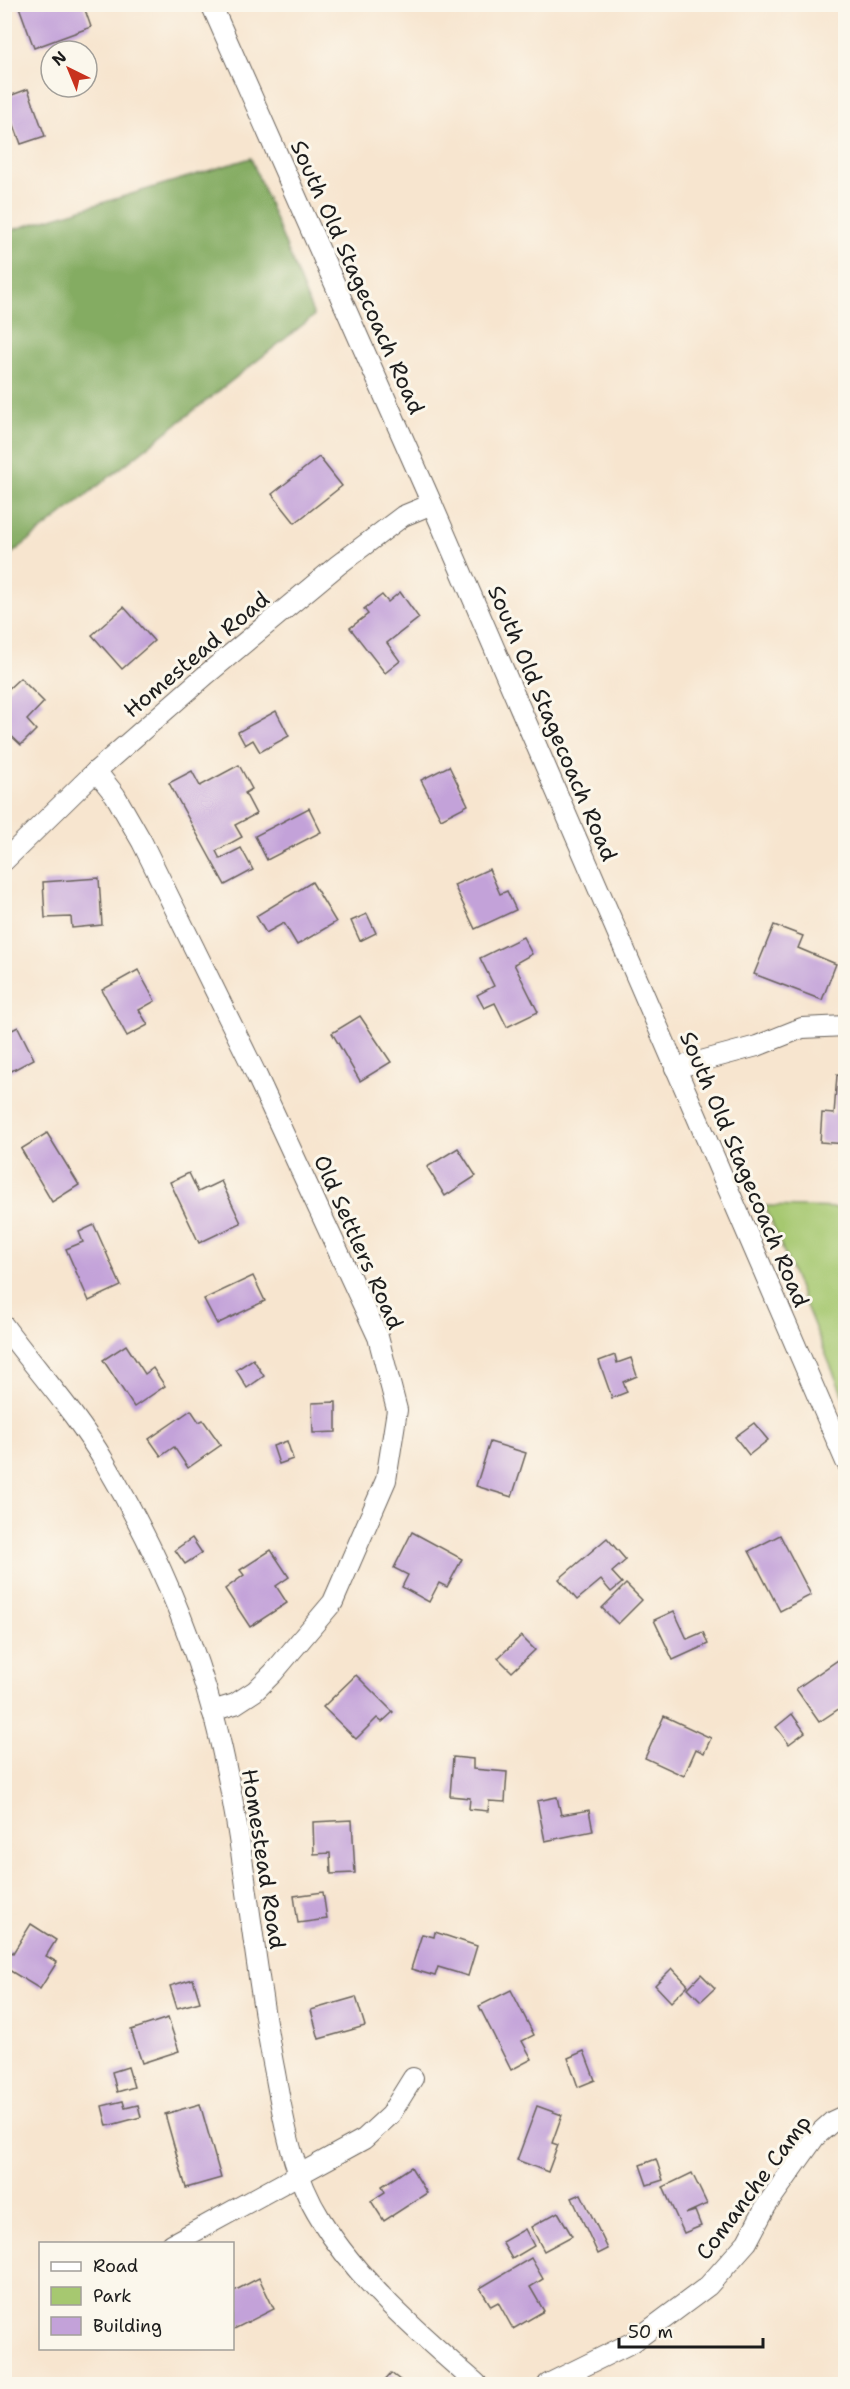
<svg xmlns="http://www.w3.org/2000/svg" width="850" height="2389" font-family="'Shantell Sans',sans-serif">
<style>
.green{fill:#a6c870;stroke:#617246;stroke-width:1.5}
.forest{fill:#84ac62;stroke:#50643f;stroke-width:1.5}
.building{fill:#c3a2d9}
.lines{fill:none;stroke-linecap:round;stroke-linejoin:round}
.minor-casing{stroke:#69625b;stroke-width:22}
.minor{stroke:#fff;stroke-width:20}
.labels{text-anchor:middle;stroke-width:6;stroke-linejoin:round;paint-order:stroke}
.street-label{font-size:22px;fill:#1c1c1c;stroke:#fbf7ec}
</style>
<rect width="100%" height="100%" fill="#fbf7ec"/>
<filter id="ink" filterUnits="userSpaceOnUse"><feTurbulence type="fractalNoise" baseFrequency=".0167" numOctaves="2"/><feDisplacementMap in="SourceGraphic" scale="12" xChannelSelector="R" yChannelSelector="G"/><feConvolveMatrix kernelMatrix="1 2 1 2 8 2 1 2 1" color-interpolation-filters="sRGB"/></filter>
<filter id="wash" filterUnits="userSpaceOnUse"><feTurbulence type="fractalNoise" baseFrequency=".008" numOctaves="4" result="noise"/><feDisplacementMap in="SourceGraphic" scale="24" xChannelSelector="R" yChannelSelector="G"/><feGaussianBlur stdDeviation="1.35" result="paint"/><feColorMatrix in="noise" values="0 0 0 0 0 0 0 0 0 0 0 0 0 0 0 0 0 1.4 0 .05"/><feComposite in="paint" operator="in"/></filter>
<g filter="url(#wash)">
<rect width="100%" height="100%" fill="#f7e5cf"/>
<polygon class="green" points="765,1206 845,1208 845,1401"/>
<polygon class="forest" points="251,158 314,316 5,559 5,232"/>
<g id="blocks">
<g class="building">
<polygon points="18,4 83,4 91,27 34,48"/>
<polygon points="28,89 45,136 21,144 4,98"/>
<polygon points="319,457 342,486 295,523 272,494"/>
<polygon points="400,592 419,618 387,643 400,661 385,673 350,628 368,614 364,609 382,595 388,602"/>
<polygon points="124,607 154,641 122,669 92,635"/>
<polygon points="20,678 44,702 27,720 36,730 21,745 4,729 4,693"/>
<polygon points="276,711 289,736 260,752 253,740 245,745 238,732"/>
<polygon points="239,765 252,789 245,793 256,814 235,825 242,837 216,851 220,859 241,848 253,870 225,885 169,783 192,771 200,786"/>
<polygon points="449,766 468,805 441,819 421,780"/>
<polygon points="309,808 321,832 267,860 255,836"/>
<polygon points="489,869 500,894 507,891 516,910 475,929 454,885"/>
<polygon points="99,878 102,925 72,928 71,917 45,918 43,882"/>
<polygon points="312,882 336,922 297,945 284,923 266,933 256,916"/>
<polygon points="367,914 376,933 360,941 351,921"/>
<polygon points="774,925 803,936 798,948 836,964 822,1000 754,974"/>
<polygon points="523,937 532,954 514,964 538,1012 507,1027 495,1003 484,1008 477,995 494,986 480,958"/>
<polygon points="138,970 155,1001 139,1010 148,1025 127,1036 102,990"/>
<polygon points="360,1016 391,1062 360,1081 332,1033"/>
<polygon points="18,1027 34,1059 4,1075 4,1034"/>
<polygon points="837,1075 846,1076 846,1144 820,1142 822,1113 834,1114"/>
<polygon points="47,1133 79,1185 52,1202 21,1149"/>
<polygon points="458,1148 476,1176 445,1196 427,1167"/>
<polygon points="189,1173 198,1192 221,1181 241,1223 199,1243 170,1182"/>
<polygon points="94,1225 121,1286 89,1301 66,1249 83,1242 79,1232"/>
<polygon points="253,1276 265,1301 217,1324 204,1299"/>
<polygon points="126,1345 145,1374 153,1368 165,1386 134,1407 103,1360"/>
<polygon points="615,1355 617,1363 631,1358 637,1376 623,1382 627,1392 612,1398 599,1361"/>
<polygon points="253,1359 264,1376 247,1388 236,1370"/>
<polygon points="336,1402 336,1432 313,1433 312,1403"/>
<polygon points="191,1410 199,1422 203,1420 221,1445 188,1468 174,1447 161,1456 149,1439"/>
<polygon points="754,1423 768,1440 749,1455 735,1437"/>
<polygon points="287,1441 293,1459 279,1464 273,1446"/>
<polygon points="490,1442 526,1453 512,1497 476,1486"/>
<polygon points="412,1532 462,1559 447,1587 439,1583 429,1602 402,1587 408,1575 394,1568"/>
<polygon points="780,1535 811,1595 780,1611 749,1551"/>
<polygon points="192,1538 202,1553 185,1564 175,1550"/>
<polygon points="607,1538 626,1560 612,1572 622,1583 611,1592 601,1580 577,1600 559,1579"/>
<polygon points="271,1550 289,1577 276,1586 287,1603 250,1627 225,1589 244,1575 240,1570"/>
<polygon points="626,1584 642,1600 618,1624 602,1608"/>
<polygon points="674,1611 687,1639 703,1632 708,1644 673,1660 654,1620"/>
<polygon points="521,1636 535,1650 512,1672 498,1658"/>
<polygon points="844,1656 846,1704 819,1722 796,1689"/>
<polygon points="356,1675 393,1712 382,1722 377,1718 356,1739 323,1707"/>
<polygon points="792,1714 805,1732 789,1744 776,1727"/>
<polygon points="664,1716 711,1738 704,1753 696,1749 684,1776 645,1758"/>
<polygon points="453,1757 473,1759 473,1769 507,1772 505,1802 489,1801 488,1811 469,1809 470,1798 450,1796"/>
<polygon points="557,1797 561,1815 589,1810 593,1831 545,1841 537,1801"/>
<polygon points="352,1820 355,1873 331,1874 330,1853 314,1854 313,1822"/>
<polygon points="323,1892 327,1919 298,1923 294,1896"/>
<polygon points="31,1924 56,1940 46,1956 57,1962 40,1989 4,1967 4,1948 13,1953"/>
<polygon points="435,1932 477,1946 468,1976 438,1967 435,1976 411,1969 422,1934 434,1937"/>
<polygon points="672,1968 688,1985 671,2002 655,1985"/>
<polygon points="701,1974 715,1988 701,2001 688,1988"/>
<polygon points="193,1979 200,2002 177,2008 170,1986"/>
<polygon points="511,1990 534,2035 522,2041 532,2059 511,2070 479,2006"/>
<polygon points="356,1997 365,2026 319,2039 311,2010"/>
<polygon points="168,2018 179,2051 142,2063 131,2030"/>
<polygon points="584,2051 595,2080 578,2087 568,2058"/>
<polygon points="128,2067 134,2087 117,2092 112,2072"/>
<polygon points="123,2101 125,2108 138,2105 141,2117 107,2126 102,2106"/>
<polygon points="200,2104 221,2178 186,2188 165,2114"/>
<polygon points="537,2106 562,2115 552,2143 558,2145 548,2172 517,2160"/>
<polygon points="656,2159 663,2180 647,2185 640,2165"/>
<polygon points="411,2167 427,2193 384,2221 371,2201 385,2192 382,2186"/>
<polygon points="692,2173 707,2204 685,2214 695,2211 701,2226 684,2233 663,2187"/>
<polygon points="581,2194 608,2249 598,2254 572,2198"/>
<polygon points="558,2212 572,2236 544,2251 531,2227"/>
<polygon points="525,2229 534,2246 512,2259 502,2242"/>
<polygon points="531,2258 543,2279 530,2287 544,2311 513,2329 498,2302 491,2306 480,2288"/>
<polygon points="259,2278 274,2309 232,2330 232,2292"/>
<polygon points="391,2373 405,2384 381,2384"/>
</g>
</g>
</g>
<g filter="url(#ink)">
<use href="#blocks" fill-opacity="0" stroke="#69625b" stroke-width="1.5"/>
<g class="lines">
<g class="minor-casing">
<g id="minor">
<polyline points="211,4 432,504 846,1462"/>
<polyline points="96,771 115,795 142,842 256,1074 378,1337 397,1410 386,1480 333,1602 273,1673 255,1691 235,1704 212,1711"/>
<polyline points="4,861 96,771 207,674 338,565 403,516 432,504"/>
<polyline points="675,1068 757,1046 802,1028 846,1026"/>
<path d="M4 1326C37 1371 76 1413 104 1461 151 1540 189 1625 213 1713 245 1831 251 1953 275 2073 284 2123 293 2176 321 2220 360 2283 422 2336 477 2384"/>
<polyline points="172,2244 364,2139 390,2115 413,2078"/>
<polyline points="548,2384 633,2342 708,2286 747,2242 766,2206 815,2137 833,2121 846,2115"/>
</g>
</g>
<use href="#minor" class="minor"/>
</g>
</g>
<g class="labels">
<g class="street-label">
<text transform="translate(358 277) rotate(66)" y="8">South Old Stagecoach Road</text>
<text transform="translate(196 654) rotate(-40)" y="8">Homestead Road</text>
<text transform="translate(553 723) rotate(67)" y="8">South Old Stagecoach Road</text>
<text transform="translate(745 1169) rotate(67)" y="8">South Old Stagecoach Road</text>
<text transform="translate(359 1242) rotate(66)" y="8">Old Settlers Road</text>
<text transform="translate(264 1859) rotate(81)" y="8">Homestead Road</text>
<text transform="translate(753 2187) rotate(-53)" y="8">Comanche Camp</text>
</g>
</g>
<rect width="850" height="2389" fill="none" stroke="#fbf7ec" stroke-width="24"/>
<rect x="39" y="2242" width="195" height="108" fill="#fbf7ec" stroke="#a29f99" stroke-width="1.5"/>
<rect x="51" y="2262" width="30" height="9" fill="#ffffff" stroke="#a29f99" stroke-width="1.5"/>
<text x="93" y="2272" font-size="18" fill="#1c1c1c">Road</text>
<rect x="51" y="2287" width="30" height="18" fill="#a6c870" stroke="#a29f99" stroke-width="1.5"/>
<text x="93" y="2302" font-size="18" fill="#1c1c1c">Park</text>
<rect x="51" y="2317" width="30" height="18" fill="#c3a2d9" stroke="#a29f99" stroke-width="1.5"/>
<text x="93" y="2332" font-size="18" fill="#1c1c1c">Building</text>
<g transform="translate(69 69) rotate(317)"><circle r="28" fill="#fbf7ec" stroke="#a29f99" stroke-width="1.5"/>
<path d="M0-4.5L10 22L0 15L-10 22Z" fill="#c8321e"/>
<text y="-9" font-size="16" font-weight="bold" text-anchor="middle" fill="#1c1c1c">N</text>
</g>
<path d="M619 2338v9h144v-9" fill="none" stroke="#1c1c1c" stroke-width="3"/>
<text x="628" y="2338" font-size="18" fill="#1c1c1c" stroke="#fbf7ec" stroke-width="4.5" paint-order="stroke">50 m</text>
</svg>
